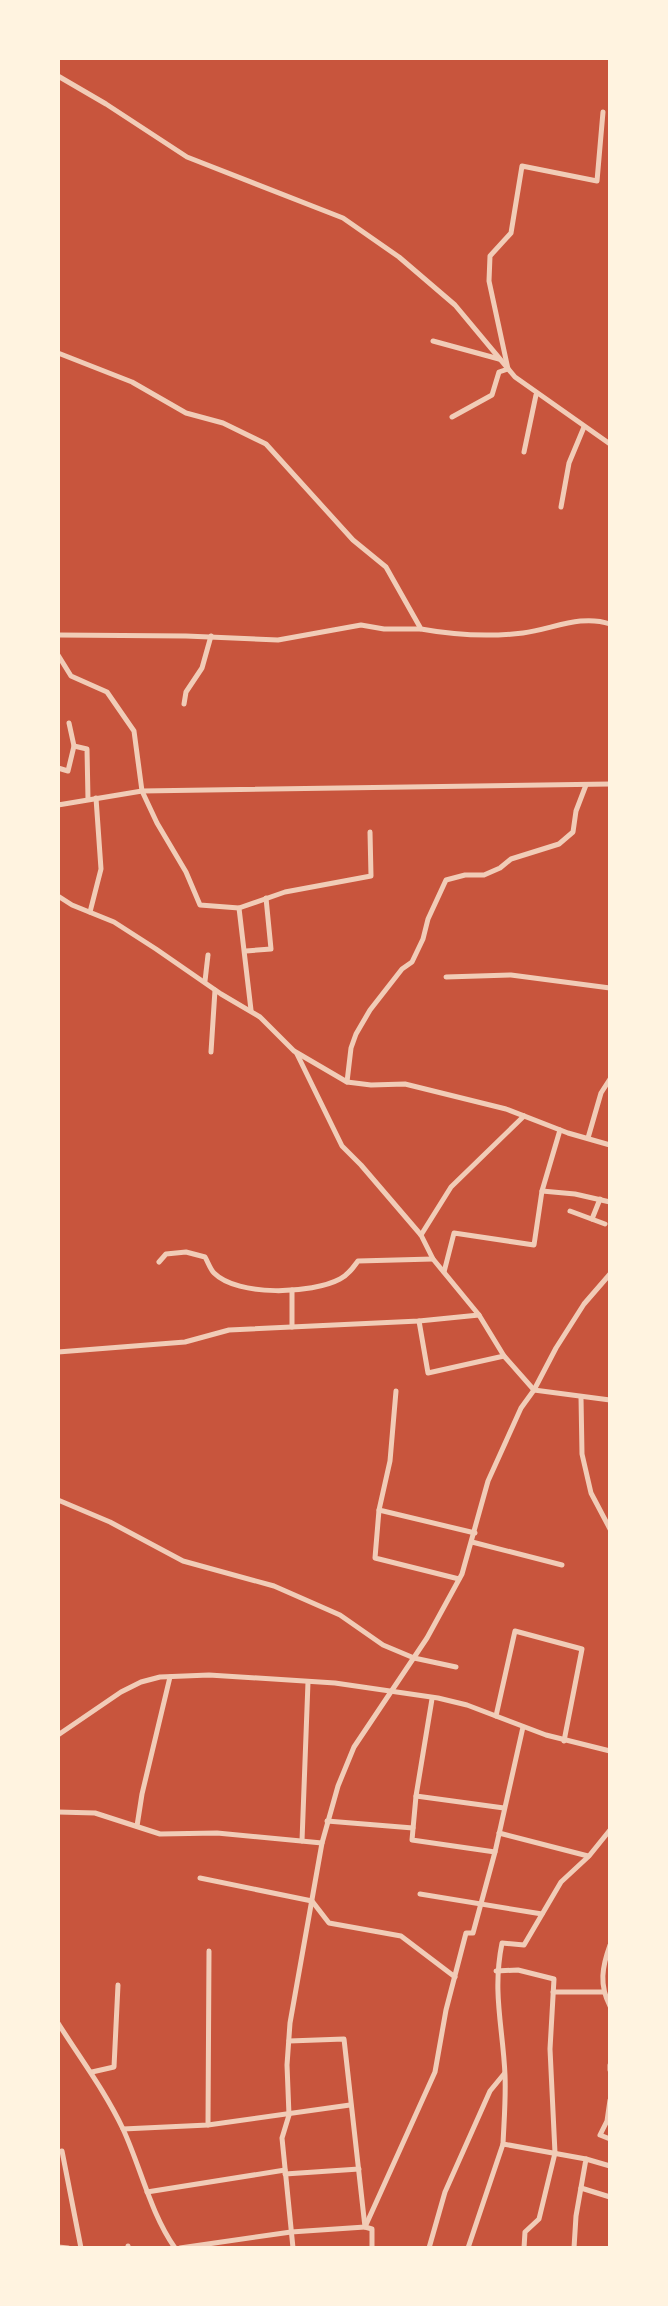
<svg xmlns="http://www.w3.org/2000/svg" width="668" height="2306" font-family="Cabin,sans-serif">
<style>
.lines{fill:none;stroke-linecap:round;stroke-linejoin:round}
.minor{stroke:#f1ccb7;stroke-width:5}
</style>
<rect width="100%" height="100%" fill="#c8553d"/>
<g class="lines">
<g class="minor">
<polyline points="58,76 106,104 187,157 343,218 399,257 455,305 515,377 610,444"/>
<polyline points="433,341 499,359"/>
<path d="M58 353 132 382 186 413 223 423 266 444 353 540 386 567 421 629C454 635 489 637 523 633 553 629 581 614 610 624"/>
<polyline points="452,417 492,395 499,372 508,369 489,281 490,256 511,233 522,166 597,181 603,112"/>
<polyline points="524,452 536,395"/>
<polyline points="561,507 569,463 584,427"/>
<polyline points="58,635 186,636 278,640 361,625 384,629 420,629"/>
<polyline points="58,655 71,676 107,692 134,731 142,791 157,823 186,872 200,905 239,908"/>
<polyline points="184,704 186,692 202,668 211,636"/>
<polyline points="74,746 87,749 88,799"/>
<polyline points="58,768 68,771 74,746 69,723"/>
<polyline points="58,805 142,791 610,784"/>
<polyline points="58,896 72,905 114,922 156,949 221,994 260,1017 294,1051 347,1082 371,1085 405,1084 506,1109 568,1133 610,1145"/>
<polyline points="90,912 101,869 96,798"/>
<polyline points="246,951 271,949 266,898"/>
<polyline points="446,977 511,975 610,988"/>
<polyline points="205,981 208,955"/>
<polyline points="251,1010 239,908 285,892 371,876 370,832"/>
<polyline points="211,1052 215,990"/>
<polyline points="297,1054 342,1146 361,1165 421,1235 433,1259 479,1315 504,1356 534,1390 610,1400"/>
<polyline points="347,1082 351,1048 356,1034 370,1010 402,969 412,962 423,939 428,919 446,880 465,875 484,875 500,868 511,859 559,844 573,832 576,811 586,785"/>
<polyline points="588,1138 601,1093 610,1079"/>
<polyline points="542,1191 575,1194 610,1202"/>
<polyline points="570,1211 605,1224"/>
<polyline points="592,1219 600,1199"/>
<polyline points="421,1235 451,1187 524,1116"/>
<path d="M159 1262 166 1254 186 1252 205 1257C208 1262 210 1269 214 1273 238 1297 312 1294 340 1279 348 1275 353 1268 358 1261L433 1259"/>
<polyline points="444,1272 454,1233 534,1245 542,1191 560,1130"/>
<polyline points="419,1321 428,1373 504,1356"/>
<polyline points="292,1327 292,1290"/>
<polyline points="58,1352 185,1342 229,1330 419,1321 479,1315"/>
<polyline points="396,1391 390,1461 379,1510 475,1533"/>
<polyline points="581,1397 582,1454 591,1493 610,1529"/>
<polyline points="58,1500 110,1522 183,1561 274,1586 340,1615 383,1645 414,1658 456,1667"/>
<polyline points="379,1510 375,1558 459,1579"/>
<polyline points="472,1542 562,1565"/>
<polyline points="432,1699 416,1796 412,1840 495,1852"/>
<polyline points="496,1716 515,1631 582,1649 564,1741"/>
<polyline points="58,1735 121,1692 141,1682 160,1677 209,1675 335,1683 438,1698 467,1705 546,1735 610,1751"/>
<polyline points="416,1796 504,1808"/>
<polyline points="58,1812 95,1813 160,1834 217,1833 322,1843"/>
<polyline points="327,1821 413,1828"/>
<polyline points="137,1826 142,1794 170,1677"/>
<polyline points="499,1833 588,1856"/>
<polyline points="302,1841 308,1682"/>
<polyline points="200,1878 312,1901 329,1923 401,1936 455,1977"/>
<polyline points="420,1894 542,1914"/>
<path d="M610 1945C602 1967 599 1985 610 2006"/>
<polyline points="496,1971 518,1970 554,1979 550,2049 555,2153 539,2219 525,2232 524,2248"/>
<polyline points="553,1992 603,1992"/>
<path d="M58 2023C80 2058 105 2091 123 2129 141 2168 150 2212 175 2248"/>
<polyline points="289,2041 344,2039 365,2227 372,2229 372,2248"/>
<polyline points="610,2065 610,2070"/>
<polyline points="92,2072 114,2067 118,1985"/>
<polyline points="610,2100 607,2121 600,2135 610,2139"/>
<polyline points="208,2125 209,1951"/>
<polyline points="123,2129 208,2125 350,2105"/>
<polyline points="62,2151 81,2248"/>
<polyline points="586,2159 610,2166"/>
<polyline points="285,2174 359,2169"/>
<polyline points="581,2188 610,2197"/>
<polyline points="147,2192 285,2170"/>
<polyline points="128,2246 128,2248"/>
<polyline points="58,2247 68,2248"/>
<polyline points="180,2248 291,2232 365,2227 435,2072 446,2010 466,1933 473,1933 495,1852 523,1727"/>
<polyline points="293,2248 282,2138 289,2115 287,2065 290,2023 322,1843 338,1786 354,1747 427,1638 462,1574 488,1481 521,1408 534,1390 556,1348 584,1304 610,1274"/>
<polyline points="429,2248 445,2192 490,2091 504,2074"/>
<polyline points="468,2248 503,2144"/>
<path d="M574 2248 576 2216 586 2159 503 2144C504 2121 506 2098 505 2075 503 2027 492 1993 502 1943L524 1945 561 1882 589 1856 610 1830"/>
</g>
</g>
<rect width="668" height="2306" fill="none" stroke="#fff3e0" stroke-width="120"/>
</svg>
